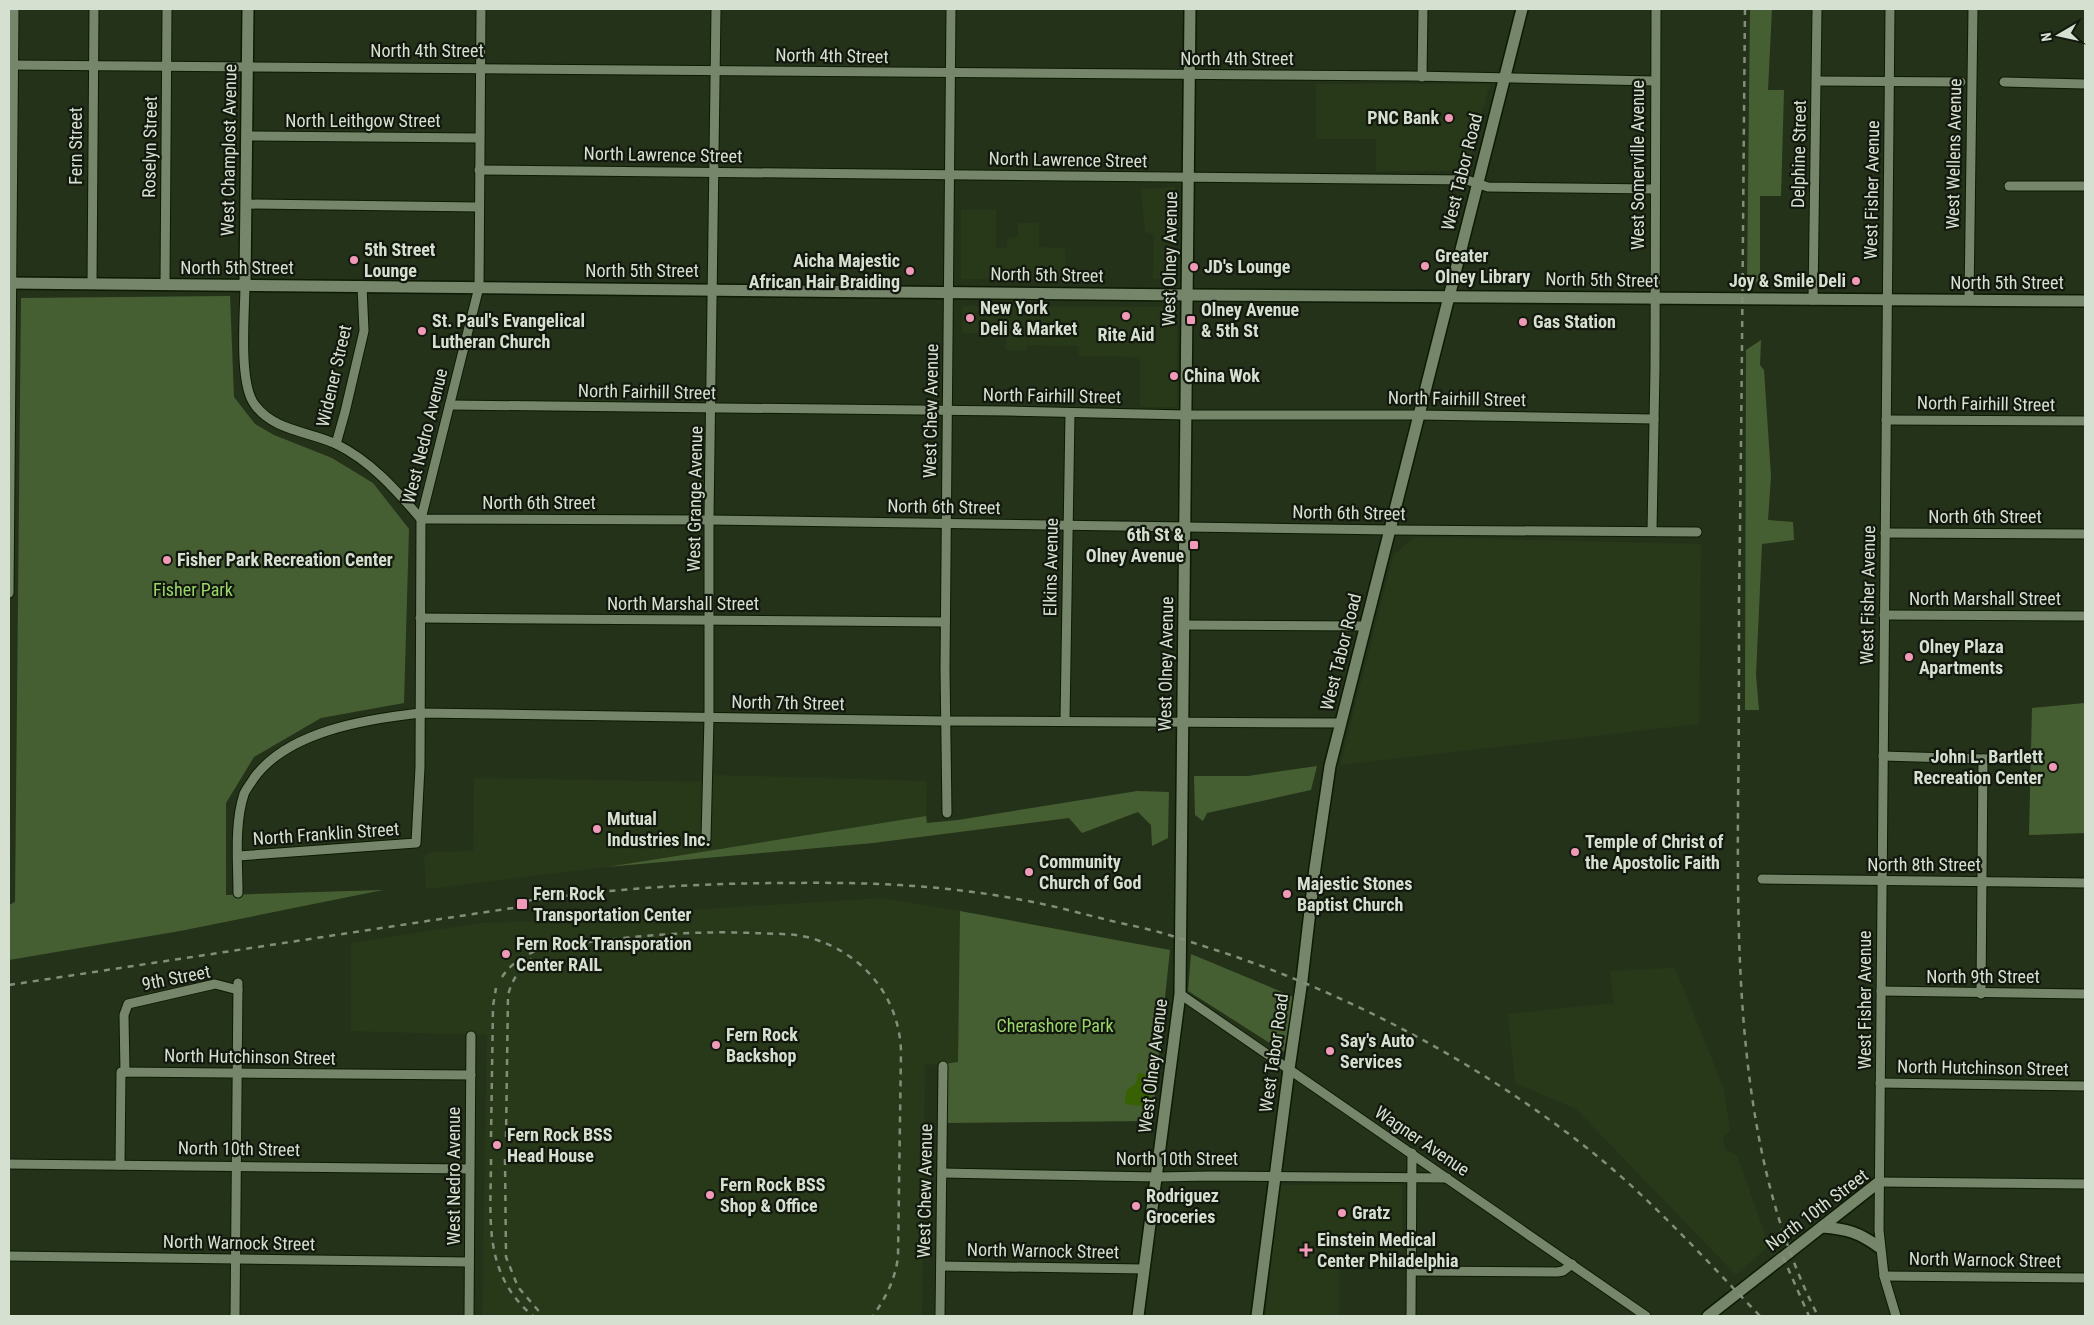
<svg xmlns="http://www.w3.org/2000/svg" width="2094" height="1325" font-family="'Roboto Condensed',sans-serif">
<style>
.built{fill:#28391a}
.green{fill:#465f32}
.water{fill:#376103}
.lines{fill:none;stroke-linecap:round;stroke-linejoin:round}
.minor-casing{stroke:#0d1a04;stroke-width:11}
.tertiary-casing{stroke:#0d1a04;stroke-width:14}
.minor{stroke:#75866a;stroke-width:9}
.tertiary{stroke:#75866a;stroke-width:11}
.rail{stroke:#838e7a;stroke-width:2.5;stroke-dasharray:6 6;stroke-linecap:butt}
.poi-dot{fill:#f09ab7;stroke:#12180d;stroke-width:2}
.labels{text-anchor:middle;stroke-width:4.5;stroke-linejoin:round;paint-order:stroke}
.street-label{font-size:18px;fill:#d6e0d0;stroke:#12180d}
.poi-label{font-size:18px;font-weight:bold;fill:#d6e0d0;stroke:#12180d;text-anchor:start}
.park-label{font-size:18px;fill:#9bd66a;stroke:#12180d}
</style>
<rect width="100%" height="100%" fill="#25321a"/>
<g class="built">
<polygon points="1316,84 1490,84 1467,171 1376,171 1376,139 1316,139"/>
<polygon points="1175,187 1176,278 1153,279 1154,234 1145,232 1141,189"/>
<polygon points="961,210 996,210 996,248 1007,248 1007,238 1018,237 1018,223 1039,223 1039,247 1065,248 1066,279 961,279"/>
<polygon points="962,306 1177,307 1177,407 1140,407 1140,357 1079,356 1078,346 1027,345 1026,350 1006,350 1006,333 962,333"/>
<polygon points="1414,537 1701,544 1699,724 1340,765 1393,556"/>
<polygon points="714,775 927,781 926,816 607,867 426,889 424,857 430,852 473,851 474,778 713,782"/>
<polygon points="883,898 960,911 958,1063 925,1065 922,1316 482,1316 487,1035 351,1031 351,943 480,923 551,921 689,910"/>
<polygon points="1675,968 1724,1089 1730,1131 1723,1137 1725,1150 1737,1155 1769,1246 1736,1275 1576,1109 1515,1083 1508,1014 1614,1003 1610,971"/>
<polygon points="1280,1185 1402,1185 1402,1251 1339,1250 1339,1316 1265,1316"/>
</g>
<g class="green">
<polygon points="1750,9 1772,9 1768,90 1784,90 1781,196 1760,196 1760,282 1747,283"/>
<polygon points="230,296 234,397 255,424 274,435 332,458 373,483 409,529 404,703 321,718 254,757 226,803 226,895 383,890 180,931 9,960 9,905 15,902 21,298"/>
<polygon points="1761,340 1760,365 1764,370 1771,476 1768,520 1793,522 1794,540 1762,544 1756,675 1759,710 1745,710 1746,350"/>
<polygon points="2085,703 2085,833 2029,835 2032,708"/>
<polygon points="1317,766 1311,790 1207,813 1203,821 1195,815 1194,776 1248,776"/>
<polygon points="1137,791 1169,792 1168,838 1152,846 1151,825 1138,812 1082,833 1069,818 873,843 607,867 926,816 927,823 958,820"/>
<polygon points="960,911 1170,950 1152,1121 945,1123 944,1064 958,1062"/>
<polygon points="1191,954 1294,997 1284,1052 1188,991"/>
</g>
<polygon class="water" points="1138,1073 1153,1075 1149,1107 1125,1104 1126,1091 1136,1083"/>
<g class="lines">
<g class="minor-casing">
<g id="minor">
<polyline points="1890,9 1879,1230 1884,1276 1896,1316"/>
<polyline points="9,65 1412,76 1655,81"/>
<polyline points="1422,77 1423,9"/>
<polyline points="1817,81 1961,82"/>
<polyline points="2004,82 2085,84"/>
<polyline points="247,136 479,138"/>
<polyline points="479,170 1467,180 1488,187 1654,189"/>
<polyline points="2009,186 2085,186"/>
<polyline points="246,204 478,207"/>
<polyline points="92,284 94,9"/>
<path d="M245 284C245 312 238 384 255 405 274 431 308 431 336 444 371 461 396 490 421 519L709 520 1391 530 1697 532"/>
<polyline points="165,285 167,9"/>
<polyline points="1813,300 1817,9"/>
<polyline points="1969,300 1973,9"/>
<polyline points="450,405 1008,411 1186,415 1419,415 1654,419"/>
<polyline points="1886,420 2085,421"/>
<polyline points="336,444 345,412 364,331 362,286"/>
<polyline points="1652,531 1655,368 1656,9"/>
<polyline points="1885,533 2085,534"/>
<polyline points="9,593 14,9"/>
<polyline points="1884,615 2085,616"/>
<polyline points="420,618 945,622"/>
<polyline points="1184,625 1365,626"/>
<polyline points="1065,721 1070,413"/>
<polyline points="1883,756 1983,759 2031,757"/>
<polyline points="947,813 945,669 951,9"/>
<polyline points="706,839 709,718 709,520 716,9"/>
<polyline points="238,856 416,843 420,767 421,519 479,287 481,9"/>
<polyline points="1762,879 2085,883"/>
<path d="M238 893C238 862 234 825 244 794 246 789 251 783 254 778 288 731 367 719 420 713L945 721 1341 723"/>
<polyline points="1881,991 2085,994"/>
<polyline points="1180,994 1646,1316"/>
<polyline points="1981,994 1983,759"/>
<polyline points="125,1072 124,1015 128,1004 215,984 238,990"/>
<polyline points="1880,1083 2085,1086"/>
<polyline points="9,1164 469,1169"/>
<polyline points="120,1165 121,1072 471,1075"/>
<polyline points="942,1173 1157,1177 1211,1176 1447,1178"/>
<polyline points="1879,1182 2085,1184"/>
<polyline points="9,1256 469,1262"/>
<polyline points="941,1266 1144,1269"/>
<polyline points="1412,1271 1557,1272 1563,1271 1572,1264"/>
<polyline points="1884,1276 2085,1278"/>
<polyline points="235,1316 238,983"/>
<polyline points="469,1316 471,1036"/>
<polyline points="940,1316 943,1066"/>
<polyline points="1411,1316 1412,1153"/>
</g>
</g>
<g class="tertiary-casing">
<g id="tertiary">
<polyline points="9,283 1187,295 2085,301"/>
<polyline points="245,284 248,9"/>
<path d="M1822 1227C1847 1229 1858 1232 1879 1247"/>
<polyline points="1138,1316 1180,994 1190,9"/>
<polyline points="1257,1316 1289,1069 1302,980 1315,868 1330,766 1522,9"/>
<polyline points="1708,1316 1879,1182"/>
</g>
</g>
<use href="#minor" class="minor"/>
<use href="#tertiary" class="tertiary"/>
<g class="rail">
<path d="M1745 9C1743 205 1742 402 1739 599 1739 667 1739 736 1738 804 1737 974 1739 1162 1818 1316"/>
<path d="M526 901C614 888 703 883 792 883 867 882 943 885 1017 899 1047 904 1075 912 1104 919 1119 923 1135 926 1151 930 1175 936 1199 945 1222 952 1350 995 1471 1059 1578 1141 1645 1192 1701 1255 1760 1316"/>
<path d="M502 977C512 962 528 952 546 948 615 938 683 930 754 933 771 934 789 933 807 937 861 951 899 995 901 1051L898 1257C895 1280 886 1297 873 1316"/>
<polyline points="9,985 519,907"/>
<polyline points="491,1137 493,1006 496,988"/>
<path d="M506 1137 508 995C512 980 520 967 533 958"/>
<path d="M491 1159C491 1218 482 1273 533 1316"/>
<polyline points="505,1159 506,1257 518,1287 543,1316"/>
<polyline points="1783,1257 1809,1316"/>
</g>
</g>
<g class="poi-dot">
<circle cx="1449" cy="118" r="5"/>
<circle cx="354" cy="260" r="5"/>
<circle cx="1425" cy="266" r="5"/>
<circle cx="1194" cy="267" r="5"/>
<circle cx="910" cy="271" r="5"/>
<circle cx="1856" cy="281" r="5"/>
<circle cx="1126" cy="316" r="5"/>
<circle cx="970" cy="318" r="5"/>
<rect x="1186" y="315" width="10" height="10" rx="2.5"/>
<circle cx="1523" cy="322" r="5"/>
<circle cx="422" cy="331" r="5"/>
<circle cx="1174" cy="376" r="5"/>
<rect x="1189" y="540" width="10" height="10" rx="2.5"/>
<circle cx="167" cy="560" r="5"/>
<circle cx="1909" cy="657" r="5"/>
<circle cx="2053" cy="767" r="5"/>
<circle cx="597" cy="829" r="5"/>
<circle cx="1575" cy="852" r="5"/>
<circle cx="1029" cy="872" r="5"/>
<circle cx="1287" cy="894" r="5"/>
<rect x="516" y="898" width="12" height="12" rx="2.5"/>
<circle cx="506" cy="954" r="5"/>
<circle cx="716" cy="1045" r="5"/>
<circle cx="1330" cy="1051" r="5"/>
<circle cx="497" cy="1145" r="5"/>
<circle cx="710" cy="1195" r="5"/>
<circle cx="1136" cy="1206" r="5"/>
<circle cx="1342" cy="1213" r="5"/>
<path d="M1303.5 1242.5h5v5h5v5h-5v5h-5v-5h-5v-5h5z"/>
</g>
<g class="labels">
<g class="street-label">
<text x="427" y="57">North 4th Street</text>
<text transform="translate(832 56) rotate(1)" y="6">North 4th Street</text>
<text x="1237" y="65">North 4th Street</text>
<text x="363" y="127">North Leithgow Street</text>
<text transform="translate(76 146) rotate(-90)" y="6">Fern Street</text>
<text transform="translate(150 147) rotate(-89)" y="6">Roselyn Street</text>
<text transform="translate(229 150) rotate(-89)" y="6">West Champlost Avenue</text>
<text transform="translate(1799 154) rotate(-89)" y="6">Delphine Street</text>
<text transform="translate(1954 154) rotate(-89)" y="6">West Wellens Avenue</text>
<text transform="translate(663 155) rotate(1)" y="6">North Lawrence Street</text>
<text transform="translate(1068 160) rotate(1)" y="6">North Lawrence Street</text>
<text transform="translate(1638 165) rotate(-90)" y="6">West Somerville Avenue</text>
<text transform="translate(1462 172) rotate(-76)" y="6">West Tabor Road</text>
<text transform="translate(1872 190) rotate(-89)" y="6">West Fisher Avenue</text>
<text transform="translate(1170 259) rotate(-89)" y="6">West Olney Avenue</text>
<text x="237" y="274">North 5th Street</text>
<text x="642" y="277">North 5th Street</text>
<text transform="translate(1047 275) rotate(1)" y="6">North 5th Street</text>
<text transform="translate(1602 280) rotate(1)" y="6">North 5th Street</text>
<text x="2007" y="289">North 5th Street</text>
<text transform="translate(334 376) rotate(-77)" y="6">Widener Street</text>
<text transform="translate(647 392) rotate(1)" y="6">North Fairhill Street</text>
<text transform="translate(1052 396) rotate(1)" y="6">North Fairhill Street</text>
<text transform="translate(1457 399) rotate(1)" y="6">North Fairhill Street</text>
<text transform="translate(1986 404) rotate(1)" y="6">North Fairhill Street</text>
<text transform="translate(931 411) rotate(-89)" y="6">West Chew Avenue</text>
<text transform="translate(425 436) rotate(-76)" y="6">West Nedro Avenue</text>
<text transform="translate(695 499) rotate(-89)" y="6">West Grange Avenue</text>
<text x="539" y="509">North 6th Street</text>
<text transform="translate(944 507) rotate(1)" y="6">North 6th Street</text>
<text transform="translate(1349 513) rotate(1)" y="6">North 6th Street</text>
<text x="1985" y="523">North 6th Street</text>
<text transform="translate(1051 567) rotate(-89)" y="6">Elkins Avenue</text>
<text transform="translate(1868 595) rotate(-89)" y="6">West Fisher Avenue</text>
<text x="1985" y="605">North Marshall Street</text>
<text x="683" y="610">North Marshall Street</text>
<text transform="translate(1341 652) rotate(-76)" y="6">West Tabor Road</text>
<text transform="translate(1166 664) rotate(-89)" y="6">West Olney Avenue</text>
<text transform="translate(788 703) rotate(1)" y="6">North 7th Street</text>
<text transform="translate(326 834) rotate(-4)" y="6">North Franklin Street</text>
<text x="1924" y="871">North 8th Street</text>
<text x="1983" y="983">North 9th Street</text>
<text transform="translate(176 978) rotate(-11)" y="6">9th Street</text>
<text transform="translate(1865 1000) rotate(-90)" y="6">West Fisher Avenue</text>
<text transform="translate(1274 1053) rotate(-82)" y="6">West Tabor Road</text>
<text transform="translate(250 1057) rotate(1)" y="6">North Hutchinson Street</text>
<text transform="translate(1153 1066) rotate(-83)" y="6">West Olney Avenue</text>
<text transform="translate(1983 1068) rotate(1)" y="6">North Hutchinson Street</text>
<text transform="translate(1422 1141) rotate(34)" y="6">Wagner Avenue</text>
<text transform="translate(239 1149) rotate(1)" y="6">North 10th Street</text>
<text x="1177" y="1165">North 10th Street</text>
<text transform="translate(454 1176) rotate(-90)" y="6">West Nedro Avenue</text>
<text transform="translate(925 1191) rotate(-89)" y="6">West Chew Avenue</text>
<text transform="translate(1817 1210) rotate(-37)" y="6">North 10th Street</text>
<text transform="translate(239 1243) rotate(1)" y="6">North Warnock Street</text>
<text transform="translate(1043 1251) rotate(1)" y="6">North Warnock Street</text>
<text transform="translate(1985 1260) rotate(1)" y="6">North Warnock Street</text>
</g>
<g class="poi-label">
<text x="1439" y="124" text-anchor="end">PNC Bank</text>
<text x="364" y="256">5th Street<tspan x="364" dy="21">Lounge</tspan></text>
<text x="1435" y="262">Greater<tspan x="1435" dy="21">Olney Library</tspan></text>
<text x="900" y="267" text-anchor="end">Aicha Majestic<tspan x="900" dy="21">African Hair Braiding</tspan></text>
<text x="1204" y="273">JD's Lounge</text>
<text x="1846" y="287" text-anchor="end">Joy &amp; Smile Deli</text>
<text x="980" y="314">New York<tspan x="980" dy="21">Deli &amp; Market</tspan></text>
<text x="1201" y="316">Olney Avenue<tspan x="1201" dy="21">&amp; 5th St</tspan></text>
<text x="432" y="327">St. Paul's Evangelical<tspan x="432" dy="21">Lutheran Church</tspan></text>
<text x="1533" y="328">Gas Station</text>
<text x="1126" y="341" text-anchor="middle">Rite Aid</text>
<text x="1184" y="382">China Wok</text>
<text x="1184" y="541" text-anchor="end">6th St &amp;<tspan x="1184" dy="21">Olney Avenue</tspan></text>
<text x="177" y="566">Fisher Park Recreation Center</text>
<text x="1919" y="653">Olney Plaza<tspan x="1919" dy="21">Apartments</tspan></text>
<text x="2043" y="763" text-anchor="end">John L. Bartlett<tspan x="2043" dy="21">Recreation Center</tspan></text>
<text x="607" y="825">Mutual<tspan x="607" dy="21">Industries Inc.</tspan></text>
<text x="1585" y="848">Temple of Christ of<tspan x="1585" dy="21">the Apostolic Faith</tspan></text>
<text x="1039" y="868">Community<tspan x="1039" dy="21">Church of God</tspan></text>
<text x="1297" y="890">Majestic Stones<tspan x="1297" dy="21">Baptist Church</tspan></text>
<text x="533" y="900">Fern Rock<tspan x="533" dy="21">Transportation Center</tspan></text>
<text x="516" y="950">Fern Rock Transporation<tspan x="516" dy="21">Center RAIL</tspan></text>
<text x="726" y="1041">Fern Rock<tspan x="726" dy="21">Backshop</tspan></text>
<text x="1340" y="1047">Say's Auto<tspan x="1340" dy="21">Services</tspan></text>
<text x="507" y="1141">Fern Rock BSS<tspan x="507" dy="21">Head House</tspan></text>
<text x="720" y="1191">Fern Rock BSS<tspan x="720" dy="21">Shop &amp; Office</tspan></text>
<text x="1146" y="1202">Rodriguez<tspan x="1146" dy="21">Groceries</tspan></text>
<text x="1352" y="1219">Gratz</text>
<text x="1317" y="1246">Einstein Medical<tspan x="1317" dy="21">Center Philadelphia</tspan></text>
</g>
<g class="park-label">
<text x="193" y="596">Fisher Park</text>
<text x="1055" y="1032">Cherashore Park</text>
</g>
</g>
<rect width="2094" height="1325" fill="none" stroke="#d6e0d0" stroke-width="20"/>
<g transform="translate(2059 35) rotate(261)" stroke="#12180d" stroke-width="4" paint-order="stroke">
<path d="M0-4L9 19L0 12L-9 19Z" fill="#d6e0d0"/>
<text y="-8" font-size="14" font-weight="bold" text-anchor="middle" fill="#d6e0d0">N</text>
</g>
</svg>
